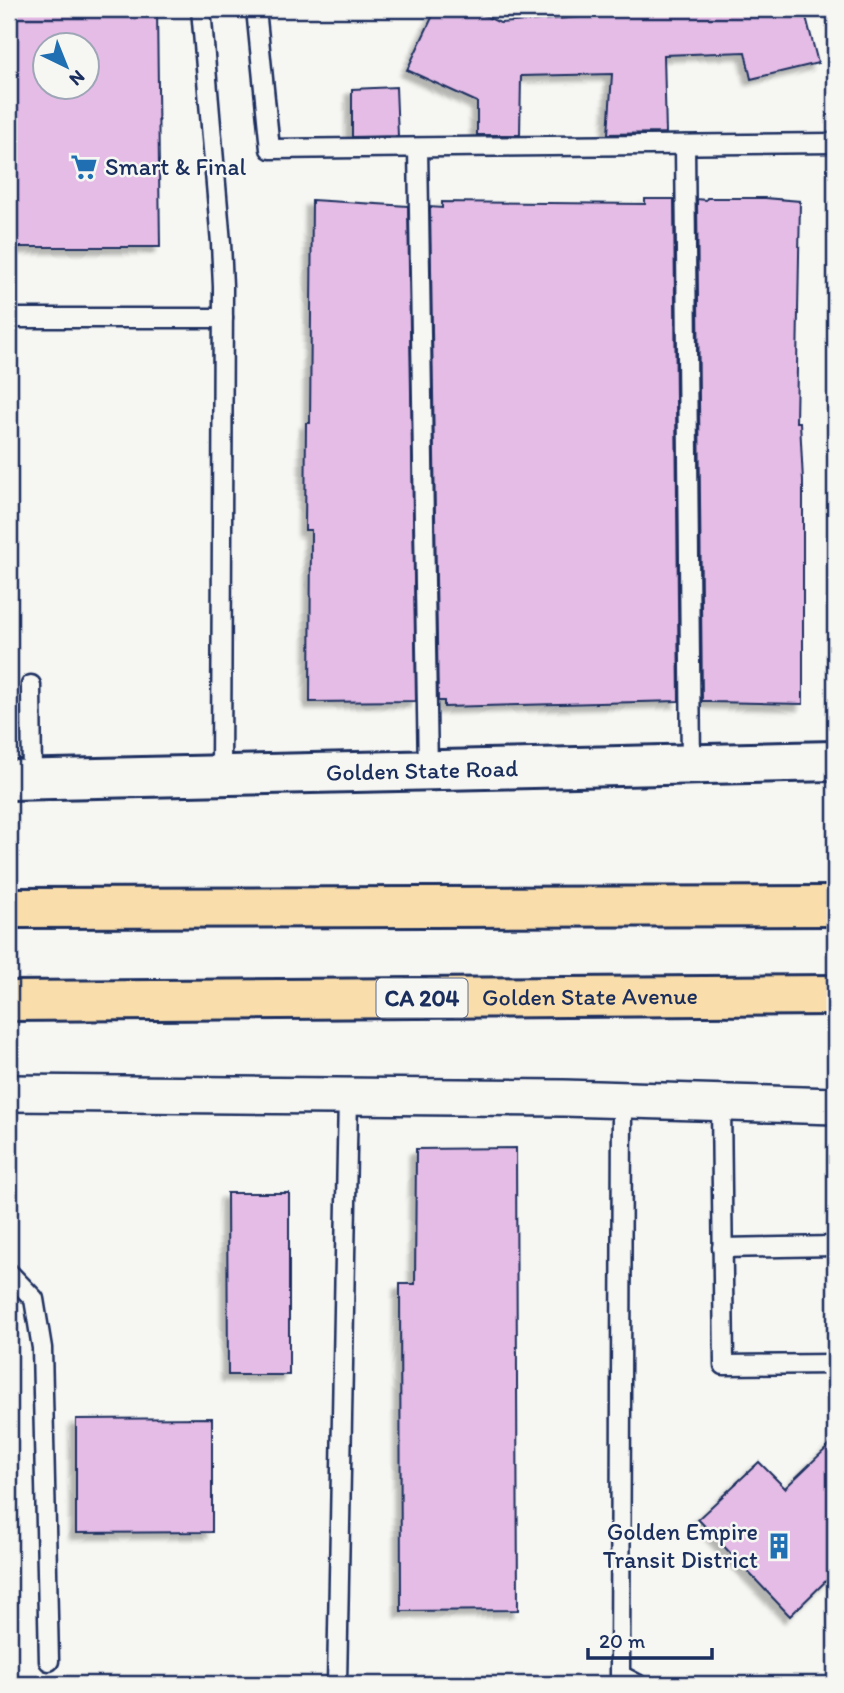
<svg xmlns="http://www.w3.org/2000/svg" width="844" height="1693" font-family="Itim,sans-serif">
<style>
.building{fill:#e4bce5;stroke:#1b2f5e;stroke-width:2;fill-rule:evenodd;filter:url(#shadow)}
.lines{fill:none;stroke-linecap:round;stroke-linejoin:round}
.lane-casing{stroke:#1b2f5e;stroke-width:23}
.street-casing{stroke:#1b2f5e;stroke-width:40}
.secondary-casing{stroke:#1b2f5e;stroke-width:44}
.highway-casing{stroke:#1b2f5e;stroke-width:44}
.lane{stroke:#f6f6f2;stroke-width:18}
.street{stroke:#f6f6f2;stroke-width:35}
.secondary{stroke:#f6f6f2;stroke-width:38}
.highway{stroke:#f9ddab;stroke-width:38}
.labels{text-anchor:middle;stroke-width:5;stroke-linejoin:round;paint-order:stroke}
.shield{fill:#f6f6f2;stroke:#5d6b8a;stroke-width:2}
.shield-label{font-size:23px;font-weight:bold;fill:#1b2f5e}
.poi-label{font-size:24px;fill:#1b2f5e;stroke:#f6f6f2;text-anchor:start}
.street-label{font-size:24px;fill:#1b2f5e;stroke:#f6f6f2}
</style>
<defs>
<filter id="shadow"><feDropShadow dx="-6" dy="6" stdDeviation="2" flood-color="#0004"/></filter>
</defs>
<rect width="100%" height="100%" fill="#f6f6f2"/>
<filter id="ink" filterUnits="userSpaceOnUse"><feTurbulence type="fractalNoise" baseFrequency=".0143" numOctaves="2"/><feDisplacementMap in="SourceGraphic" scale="14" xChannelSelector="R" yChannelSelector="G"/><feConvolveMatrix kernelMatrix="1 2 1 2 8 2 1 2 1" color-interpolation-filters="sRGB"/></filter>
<g filter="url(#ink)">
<g class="building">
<path d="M9 9H157L160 247H9ZM46 46H88V88H46Z"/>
<polygon points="436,9 471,9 500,23 622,14 622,9 804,9 818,63 751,79 745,52 664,55 666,133 608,134 612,74 521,76 520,135 477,135 477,102 407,70"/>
<polygon points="396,87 398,136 352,137 352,89"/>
<polygon points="707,198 765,198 800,201 796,422 800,422 803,481 803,704 710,702 710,701 702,701 697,199 706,200"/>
<polygon points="645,199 674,199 679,701 444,707 444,701 438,701 430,207 442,208 442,202 645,204"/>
<polygon points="312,200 408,206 416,701 310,702 311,530 305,530 306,423 310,423"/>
<polygon points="516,1148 518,1610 401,1611 400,1284 415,1284 416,1149"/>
<polygon points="227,1193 289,1193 289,1375 228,1375"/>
<polygon points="212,1418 212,1532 76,1533 76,1419"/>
<polygon points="835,1440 835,1572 790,1616 698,1519 759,1462 785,1488"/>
</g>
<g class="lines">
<g class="lane-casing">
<g id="lane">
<polyline points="201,9 221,243 223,286 221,776"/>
<polyline points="256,9 270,149 835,143"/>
<polyline points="685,145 691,765"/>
<polyline points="418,148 428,771"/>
<polyline points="9,318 223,318"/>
<polyline points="31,685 32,780"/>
<polyline points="622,1100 620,1675 637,1684"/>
<polyline points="721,1103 724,1365 835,1364"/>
<polyline points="722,1248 835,1246"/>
<polyline points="9,1273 34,1299 42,1348 49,1661"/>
<polyline points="337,1684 348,1096"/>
</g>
</g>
<g class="street-casing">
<polyline id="street" points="9,1093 564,1098 835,1106"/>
</g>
<g class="secondary-casing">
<g id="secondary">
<path id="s1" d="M9 780 835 761"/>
</g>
</g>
<g class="highway-casing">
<g id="highway">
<polyline points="9,908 835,906"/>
<path id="s2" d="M9 1001 835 995"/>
</g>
</g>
<use href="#lane" class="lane"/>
<use href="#street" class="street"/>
<use href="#secondary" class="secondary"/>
<use href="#highway" class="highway"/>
</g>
</g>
<defs>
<g id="supermarket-bare" transform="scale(2.1)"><path d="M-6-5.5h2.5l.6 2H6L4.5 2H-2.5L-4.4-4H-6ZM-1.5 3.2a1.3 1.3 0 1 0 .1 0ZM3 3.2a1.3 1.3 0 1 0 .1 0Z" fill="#1f6fb2" stroke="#f6f6f2" stroke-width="2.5" paint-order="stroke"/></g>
<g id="building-bare" transform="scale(2.1)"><path d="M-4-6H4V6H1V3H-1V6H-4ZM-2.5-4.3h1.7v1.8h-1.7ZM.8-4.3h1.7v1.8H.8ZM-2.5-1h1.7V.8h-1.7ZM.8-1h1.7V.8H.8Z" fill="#1f6fb2" stroke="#f6f6f2" stroke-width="2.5" paint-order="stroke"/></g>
</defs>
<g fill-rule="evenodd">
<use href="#supermarket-bare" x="84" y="167"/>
<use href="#building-bare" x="779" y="1546"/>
</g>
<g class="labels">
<rect class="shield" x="376.5" y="978.5" width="91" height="39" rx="5"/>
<g class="shield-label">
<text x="422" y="1006">CA 204</text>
</g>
<g class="poi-label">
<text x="105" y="175">Smart &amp; Final</text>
<text x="758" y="1540" text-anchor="end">Golden Empire<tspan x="758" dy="28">Transit District</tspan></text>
</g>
<g class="street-label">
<text dy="8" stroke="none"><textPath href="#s1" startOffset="413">Golden State Road</textPath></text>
<text dy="8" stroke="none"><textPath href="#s2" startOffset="581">Golden State Avenue</textPath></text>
</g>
</g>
<rect width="844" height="1693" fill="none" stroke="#f6f6f2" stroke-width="35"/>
<rect x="18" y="18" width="809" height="1658" fill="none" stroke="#1b2f5e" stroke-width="2.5" filter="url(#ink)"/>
<g transform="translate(66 66) rotate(137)"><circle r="33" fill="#f6f6f2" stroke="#9ea6b7" stroke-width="2"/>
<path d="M0-5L12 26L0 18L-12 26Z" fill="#1f6fb2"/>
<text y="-10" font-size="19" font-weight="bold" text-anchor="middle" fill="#1b2f5e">N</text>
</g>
<path d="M588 1648v10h124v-10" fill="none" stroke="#1b2f5e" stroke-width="3.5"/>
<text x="599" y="1648" font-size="21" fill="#1b2f5e" stroke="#f6f6f2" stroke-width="5" paint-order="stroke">20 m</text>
</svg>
